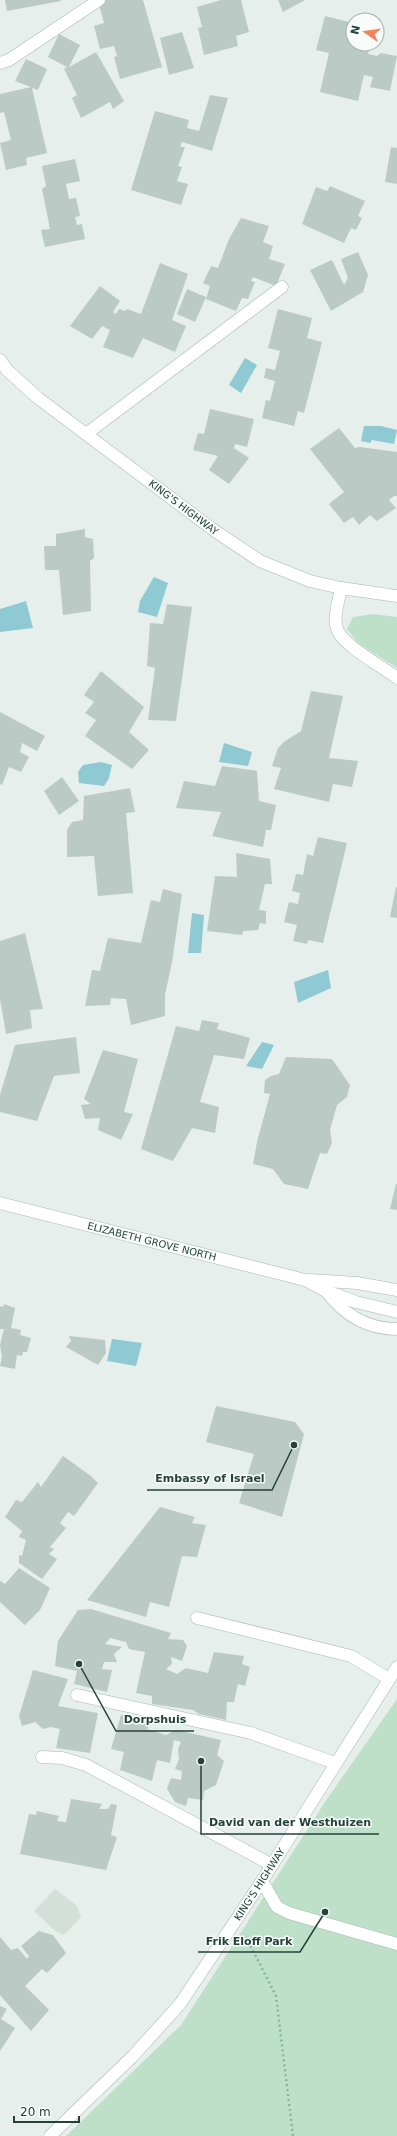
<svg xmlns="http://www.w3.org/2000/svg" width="397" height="2136" font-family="'DejaVu Sans',sans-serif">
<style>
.built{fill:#d4dfda}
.green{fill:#bfe0c8}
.water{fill:#8ec9d4}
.building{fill:#bbcac4}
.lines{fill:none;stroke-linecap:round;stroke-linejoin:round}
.lane-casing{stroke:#a8b8b2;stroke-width:13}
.street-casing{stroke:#a8b8b2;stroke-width:13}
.path{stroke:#86b3a5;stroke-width:2.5;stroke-dasharray:2 3;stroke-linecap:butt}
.lane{stroke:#fff;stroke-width:12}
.street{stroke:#fff;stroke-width:12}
.labels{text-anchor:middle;stroke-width:3;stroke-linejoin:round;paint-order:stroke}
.street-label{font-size:10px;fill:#24423a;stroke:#f7fbf9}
.leader{fill:none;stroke:#24423a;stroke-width:1.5}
.callout-dot{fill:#24423a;stroke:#f7fbf9;stroke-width:1.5}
.callout-label{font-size:11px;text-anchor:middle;font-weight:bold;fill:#24423a;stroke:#f7fbf9;stroke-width:3;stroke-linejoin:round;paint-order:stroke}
</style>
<rect width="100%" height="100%" fill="#e6efeb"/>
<polygon class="built" points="55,1889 77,1906 81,1917 64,1935 55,1931 34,1911"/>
<g class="green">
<polygon points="373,614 397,617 397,668 358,643 347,629 353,617"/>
<polygon points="397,1699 397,2136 66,2136 181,2025 327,1799"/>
</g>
<g class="water">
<polygon points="245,358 257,365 241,393 229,385"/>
<polygon points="364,426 381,426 397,430 394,444 372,440 370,443 361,441"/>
<polygon points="154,577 168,583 157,617 138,612 140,601"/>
<polygon points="26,601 33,628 0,632 0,609"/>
<polygon points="224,743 252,752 248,766 219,762"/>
<polygon points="101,762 112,765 109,778 104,786 79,783 78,772 83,765"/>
<polygon points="192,913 204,915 201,953 188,953"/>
<polygon points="328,970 331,988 298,1003 294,982"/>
<polygon points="262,1042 274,1045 262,1069 246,1066"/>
<polygon points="112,1339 142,1343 136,1366 107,1361"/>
</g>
<g class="building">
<polygon points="5,0 61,0 61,1 7,11"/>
<polygon points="101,0 143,0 162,67 120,79 114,57 117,56 114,46 100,49 94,26 104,23 98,1"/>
<polygon points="221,0 241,0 249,32 236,36 238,46 204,55 198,28 202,27 197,7"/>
<polygon points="278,0 305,0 283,12"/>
<polygon points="325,16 353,23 353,44 370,44 368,54 377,56 381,53 397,56 390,91 370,87 373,77 364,75 358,101 320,92 329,53 316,50"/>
<polygon points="182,32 194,68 169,75 160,38"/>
<polygon points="59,34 80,45 69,67 96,52 124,101 113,109 110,102 81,118 72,98 77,95 64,69 67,67 48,57"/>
<polygon points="26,59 47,69 38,90 32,88 47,153 26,158 27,165 6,170 0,143 11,140 4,112 0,113 0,94 31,87 15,81"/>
<polygon points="210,95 228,98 212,151 182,142 180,147 185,147 178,166 182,167 177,181 188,184 181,205 131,190 155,111 189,120 187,128 199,131"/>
<polygon points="391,147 397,148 397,184 385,182"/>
<polygon points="75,159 80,181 66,184 69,199 76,198 80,216 75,217 77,225 82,224 85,239 45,247 41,230 50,229 42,189 46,186 42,166"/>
<polygon points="330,186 365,201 358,216 362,218 356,230 351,228 344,243 302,224 316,187 327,191"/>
<polygon points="241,218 269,226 263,242 273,246 269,259 285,264 276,286 253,277 251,281 255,282 248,299 242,298 236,311 206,299 210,286 203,283 211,266 218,268 229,239"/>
<polygon points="358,252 368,275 363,292 331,311 310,270 332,260 344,285 348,278 341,259"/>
<polygon points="160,263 188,274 172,320 186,326 175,352 143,338 133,358 103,347 110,330 102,326 92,339 70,326 100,286 120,301 113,312 116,314 119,309 125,311 127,309 141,314"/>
<polygon points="187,289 206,297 195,322 177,314"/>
<polygon points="278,309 312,318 307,338 322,342 304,413 298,411 294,426 262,418 266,400 270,401 275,381 264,378 266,368 275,370 280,351 268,348"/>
<polygon points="210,409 254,419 247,447 235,444 234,448 249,458 229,484 209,470 218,456 193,450 198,433 204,434"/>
<polygon points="339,428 355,448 360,447 397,452 397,496 394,496 389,500 396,508 377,521 370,515 359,525 353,517 344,523 329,504 344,492 310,449"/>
<polygon points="85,529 85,537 93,539 94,558 90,561 91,611 63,615 59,570 45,570 44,546 56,546 56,534"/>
<polygon points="167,604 192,607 176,721 148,720 155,668 147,666 150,623 163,624"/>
<polygon points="101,671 144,707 129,732 149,750 132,769 85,736 96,720 85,713 94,702 84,695"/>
<polygon points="311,691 343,696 329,758 358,761 352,787 333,784 329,802 274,789 281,768 272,766 278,748 285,741 301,731"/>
<polygon points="0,712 45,736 37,751 22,743 20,752 29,757 21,772 9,767 2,785 0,784"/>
<polygon points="222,766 257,771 259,801 276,805 271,830 266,830 263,847 212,836 221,812 176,808 184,781 215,786"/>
<polygon points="62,777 79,801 59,815 44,791"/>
<polygon points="130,788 135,812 126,813 133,893 98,896 94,856 67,857 67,830 72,822 83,820 84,796"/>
<polygon points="318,837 347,843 323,943 308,940 307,944 293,941 297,925 284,922 289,902 298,904 300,893 292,891 296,874 303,875 307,854 313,856"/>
<polygon points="236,853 270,859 272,884 265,884 259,910 266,911 266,924 260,923 258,930 243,931 242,935 207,931 215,876 237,877"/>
<polygon points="396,887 397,887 397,918 390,917"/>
<polygon points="163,889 182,894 172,962 165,995 165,1016 131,1025 126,999 111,998 110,1005 85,1006 92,970 100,971 108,938 141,943 151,900 160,902"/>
<polygon points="25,933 43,1009 30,1010 32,1028 6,1034 0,999 0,941"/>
<polygon points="202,1020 219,1023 217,1029 250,1038 244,1059 214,1055 200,1102 219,1107 215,1133 192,1128 173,1161 141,1149 176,1026 199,1031"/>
<polygon points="76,1037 80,1073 54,1076 37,1121 0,1112 0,1095 15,1045"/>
<polygon points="103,1050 138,1059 124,1112 133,1114 121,1140 98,1130 100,1118 85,1119 81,1105 91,1104 84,1099"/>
<polygon points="286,1057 332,1059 350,1085 347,1097 337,1105 330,1130 332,1143 327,1154 320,1153 308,1189 284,1184 273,1169 253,1164 257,1142 270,1094 264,1093 265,1080 271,1076 279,1074"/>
<polygon points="396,1184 397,1184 397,1210 390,1209"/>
<polygon points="4,1304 15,1308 11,1328 21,1330 20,1335 31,1338 27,1352 23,1352 22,1356 17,1355 15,1369 0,1366 2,1357 0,1345 4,1329 0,1329 0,1306 3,1307"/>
<polygon points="69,1336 105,1340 106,1353 98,1365 66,1347 71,1341"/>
<polygon points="216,1406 295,1422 304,1434 282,1517 239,1503 254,1454 206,1442"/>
<polygon points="63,1456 91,1476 98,1483 74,1516 68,1512 60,1523 66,1528 50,1547 54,1549 49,1554 57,1559 42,1579 19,1563 19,1555 22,1556 26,1540 19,1537 22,1531 5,1517 16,1500 22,1502 38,1482 41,1487"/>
<polygon points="160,1507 195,1517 192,1523 206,1525 197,1557 182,1556 169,1607 150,1602 146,1617 87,1600"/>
<polygon points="19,1568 50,1588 40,1610 25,1625 0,1602 0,1581 5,1584"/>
<polygon points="91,1609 171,1633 168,1639 183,1640 187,1646 182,1661 171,1657 172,1664 166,1669 177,1674 186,1668 208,1673 214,1652 244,1656 242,1664 250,1667 245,1686 238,1684 234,1702 227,1702 226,1720 199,1714 193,1710 152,1704 152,1696 136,1693 145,1652 129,1649 126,1642 110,1638 105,1644 122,1647 114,1654 117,1662 104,1662 102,1669 112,1670 107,1692 74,1684 77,1671 55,1666 58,1641 78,1610"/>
<polygon points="33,1670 68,1679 58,1706 98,1713 90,1753 56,1748 60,1729 51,1727 43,1729 35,1722 22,1726 19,1716"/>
<polygon points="121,1715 151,1722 147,1729 166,1735 176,1730 221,1740 217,1755 224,1761 216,1785 204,1791 203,1800 188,1798 186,1806 175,1802 167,1789 171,1778 181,1780 182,1771 175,1769 179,1759 178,1749 181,1742 174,1740 170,1763 157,1760 152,1781 120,1770 124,1752 111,1749"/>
<polygon points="71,1799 102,1804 99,1809 108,1809 111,1804 117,1805 111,1835 117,1837 106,1870 20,1854 29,1814 36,1815 37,1811 59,1816 57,1821 66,1822"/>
<polygon points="39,1931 53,1935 66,1953 47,1973 42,1969 25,1986 49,2010 31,2031 0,1995 0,1937 11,1950 18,1948 27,1959 29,1956 21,1946"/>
<polygon points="0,2006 7,2009 1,2019 15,2028 0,2051"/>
</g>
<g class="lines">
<g class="lane-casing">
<g id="lane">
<polyline points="0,63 9,60 99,0"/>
<polyline points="197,1618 351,1656 389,1679"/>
<polyline points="77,1695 251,1733 335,1763"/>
<polyline points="42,1757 62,1758 86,1765 272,1865"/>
<polyline points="262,1881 277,1907 289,1913 397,1944"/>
</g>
</g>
<g class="street-casing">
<g id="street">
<polyline points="0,360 7,370 38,398 215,531 260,561 310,581 341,588 397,596"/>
<polyline points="86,434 282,287"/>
<path d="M341 588C339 601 333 616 337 629 342 645 383 667 397 678"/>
<polyline points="0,1203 305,1280 326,1291 356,1302 397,1312"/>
<polyline points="309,1280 357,1283 397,1290"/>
<path d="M326 1291C344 1315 367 1329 397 1329"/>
<polyline points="50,2136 133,2056 180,2004 262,1881 397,1667"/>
</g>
</g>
<polyline class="path" points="246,1937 276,1996 293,2136"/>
<use href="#lane" class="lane"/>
<use href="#street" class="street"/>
</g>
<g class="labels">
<g class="street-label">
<text transform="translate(184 507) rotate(37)" y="4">KING'S HIGHWAY</text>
<text transform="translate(152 1241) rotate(14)" y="4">ELIZABETH GROVE NORTH</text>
<text transform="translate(259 1884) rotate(-57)" y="4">KING'S HIGHWAY</text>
</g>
</g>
<path class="leader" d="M294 1445L272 1490H147M79 1664L116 1731H194M201 1761L201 1834H379M325 1912L300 1952H198"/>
<g class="callout-dot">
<circle cx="294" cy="1445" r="4"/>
<circle cx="79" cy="1664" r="4"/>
<circle cx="201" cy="1761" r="4"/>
<circle cx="325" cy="1912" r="4"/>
</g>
<g class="callout-label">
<text x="210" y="1482">Embassy of Israel</text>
<text x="155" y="1723">Dorpshuis</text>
<text x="290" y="1826">David van der Westhuizen</text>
<text x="249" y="1945">Frik Eloff Park</text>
</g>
<g transform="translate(365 32) rotate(283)"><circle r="19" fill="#f7fbf9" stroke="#a3b1ad"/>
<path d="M0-3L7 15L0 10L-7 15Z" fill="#f4845f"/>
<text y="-6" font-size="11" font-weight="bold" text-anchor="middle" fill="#24423a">N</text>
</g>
<path d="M14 2116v6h65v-6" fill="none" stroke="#24423a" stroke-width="2"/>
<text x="20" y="2116" font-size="12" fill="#24423a" stroke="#f7fbf9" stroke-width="3" paint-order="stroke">20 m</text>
</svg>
